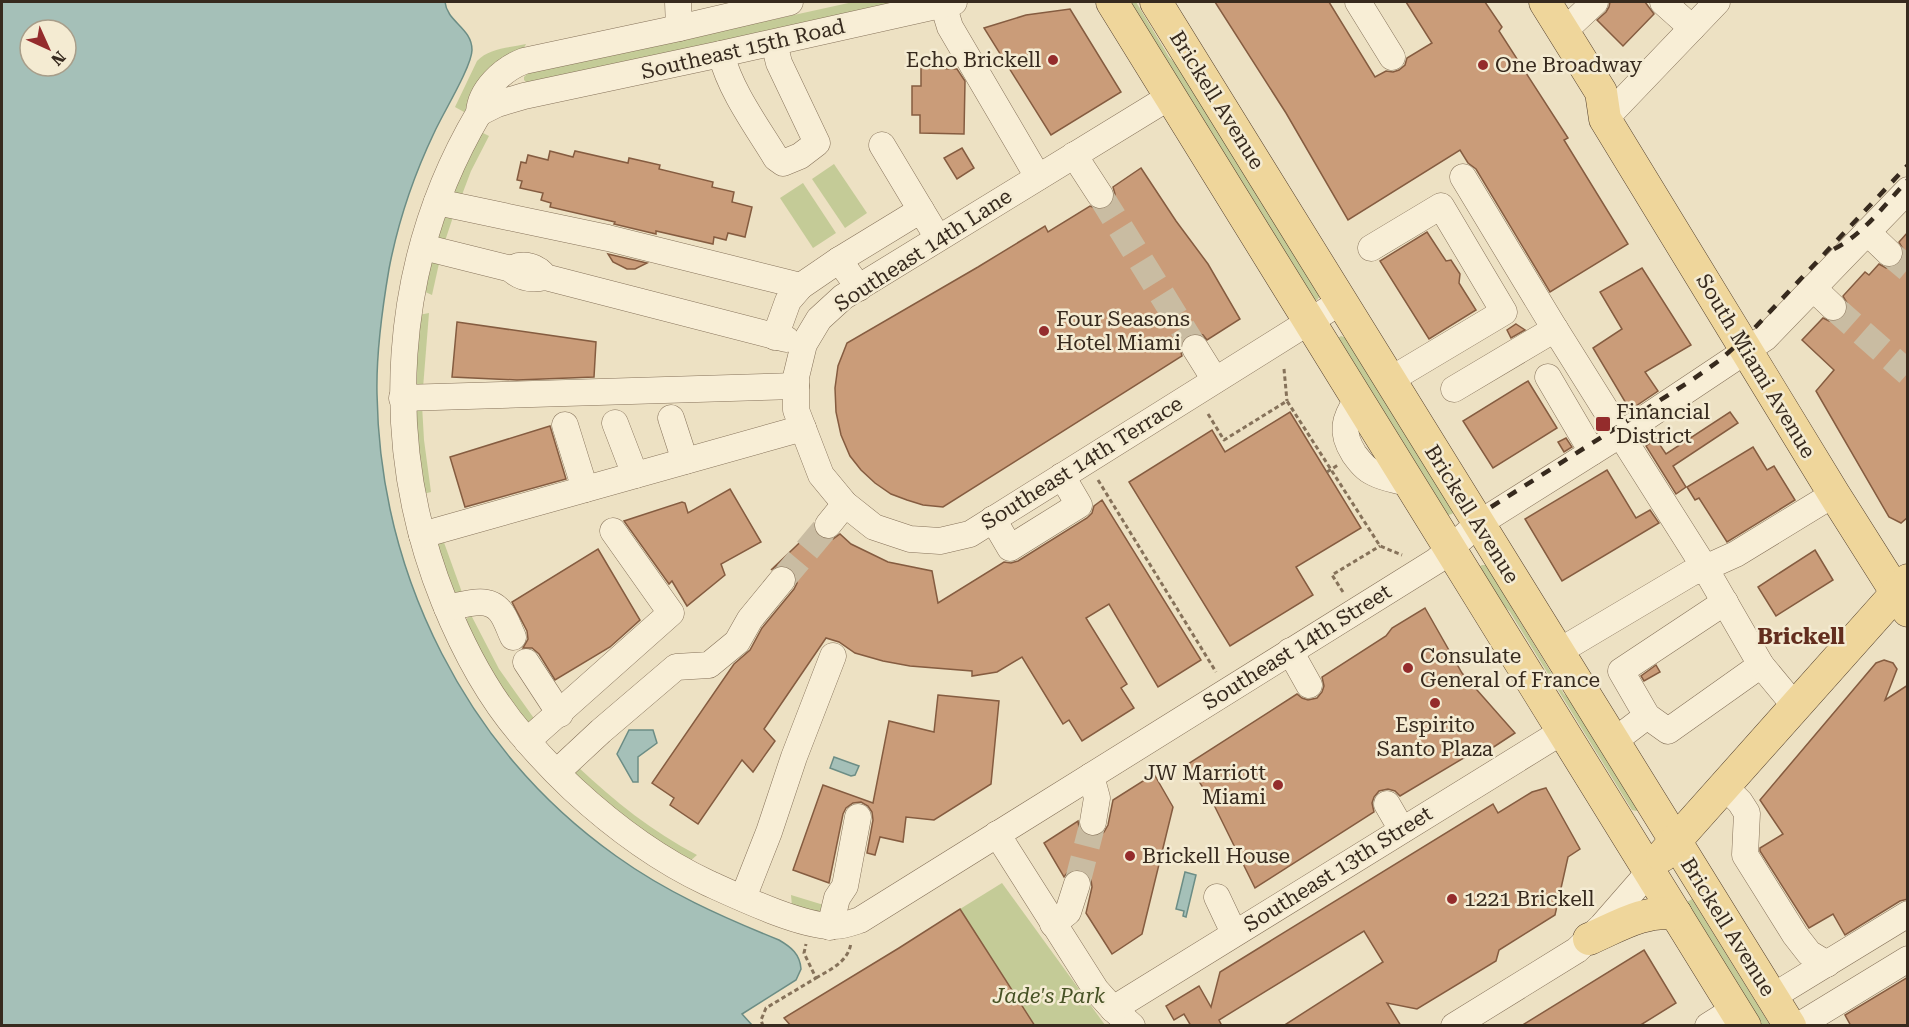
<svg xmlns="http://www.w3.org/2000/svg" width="1909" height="1027" viewBox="0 0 1909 1027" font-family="'Roboto Serif',serif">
	<rect width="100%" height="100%" fill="#ede1c3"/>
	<!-- green -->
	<g fill="#c4cb97">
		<path d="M853,2h50l-375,82 -4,-4v-3l4,-4z"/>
		<path d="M1127,2h9l33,55 35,36 118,200 -5,7 -6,1z"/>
		<path d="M526,44l-4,8 -35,27 -23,33 -9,-5 22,-46c12,-13 32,-13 49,-17z"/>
		<path d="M481,132l8,4 -18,35 -11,29 -9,-6z"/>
		<path d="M834,164l33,49 -22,15 -33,-49z"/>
		<path d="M803,183l33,50 -23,15 -33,-50z"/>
		<path d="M454,214l-10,30 -7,-5 7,-24z"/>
		<path d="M440,259l-8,36 -9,-4 7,-31z"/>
		<path d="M429,313l-6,75 -10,-4 6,-69z"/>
		<path d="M1341,336l5,2 110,171 -4,5 -7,2 -110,-176z"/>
		<path d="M422,405l2,35 7,52 -8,2 -10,-85z"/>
		<path d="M442,537l22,61h-10l-19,-53z"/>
		<path d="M1482,565h4l78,129 26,24 50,91 -4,2 -4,-1 -122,-198 -26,-27 -8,-16z"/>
		<path d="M471,615l28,54 39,55 -9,3 -32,-46 -33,-60z"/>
		<path d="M578,767c36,34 75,65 119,88l-8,7 -46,-29 -70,-58z"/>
		<path d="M1002,883l103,142h-70l-75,-116z"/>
		<path d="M791,895l36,11 -9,7 -26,-7z"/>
		<path d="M1692,899l78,126h-13l-75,-120z"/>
	</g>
	<!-- water -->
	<g fill="#a5c0b8" stroke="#6c8d85" stroke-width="1.5" fill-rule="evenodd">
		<path d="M2,2h443c2,20 27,26 27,48 0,16 -30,65 -38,83 -20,42 -36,89 -45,136 -7,41 -13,84 -12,125 3,182 90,356 239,462 50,36 106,61 163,84 12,7 21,14 22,29l-5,11 -54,34 10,11h-750zM30,30h36v36h-36z"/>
		<path d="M629,730h24l4,13 -19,14v25h-5l-16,-28z"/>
		<path d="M834,757l25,9 -4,9 -4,1 -21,-8z"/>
		<path d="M1185,872l11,3 -10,42 -3,-1 1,-5 -8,-2z"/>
	</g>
	<!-- building -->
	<g fill="#ca9c79" stroke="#855c40" stroke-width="1.5">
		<path d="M1215,2h114l46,75 11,-6 7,1 6,-2 6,-5 2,-7 25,-15 -26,-41h79l17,25 -3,4 69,107 -4,2 64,104 -78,48 -74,-123 -8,-6 -8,-13 -112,70 -62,-107z"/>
		<path d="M1610,2h35l9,12 -31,32 -26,-26 9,-8 3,-5z"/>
		<path d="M1070,9l51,83 -70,43 -67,-107 42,-13z"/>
		<path d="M921,68l36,1 8,12 -1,53 -44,-1v-18h-8v-29h9z"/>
		<path d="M962,148l12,20 -17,11 -13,-21z"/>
		<path d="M550,151l23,6 2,-6 53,12 1,-5 31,7 -1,4 54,13 -1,5 22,5 -2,10 20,5 -7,30 -17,-4 -2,7 -12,-3 -1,7 -57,-13v3l-42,-10 1,-2 -65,-15 1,-4 -10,-3 2,-7 -23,-5 2,-7 -5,-1 4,-18 5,1 2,-8 20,5z"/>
		<path d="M1141,168l35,53 32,43 32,55 -33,21 -4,-5 -8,-2 -8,3 -5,4 -2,8 2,8 -239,151 -20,-2 -16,-5 -16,-6 -16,-11 -14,-13 -11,-14 -9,-21 -5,-23 -1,-24 3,-22 9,-23 131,-76 67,-41 3,6 42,-26 10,4 8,-2 6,-7 1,-7 -2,-7z"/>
		<path d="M1427,232l19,29 5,-1 9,14 -1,9 17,27 -47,29 -49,-78z"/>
		<path d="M1908,232v285l-7,6 -12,-6 -73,-126 18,-21 -32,-30 21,-22 6,3h8l7,-4 3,-6v-8l-4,-7 22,-24 4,3 10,-11 7,4 7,-1 6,-3 4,-7v-8l-4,-7z"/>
		<path d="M608,254l39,9 -12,6h-8l-14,-7z"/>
		<path d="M1642,268l49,77 -46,27 13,19 -28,19 -37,-62 29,-19 -22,-37z"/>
		<path d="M457,322l139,20 -2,35 -77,3 -65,-3z"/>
		<path d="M1516,324l9,6 -14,8 -4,-8z"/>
		<path d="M1528,381l29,47 -64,40 -30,-47z"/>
		<path d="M1290,412l71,116 -65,39 17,28 -83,51 -101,-164 83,-52 13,22z"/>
		<path d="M1730,412l8,11 -65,43 13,21 -10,7 -30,-48 10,-7 10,15z"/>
		<path d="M550,426l16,53 -101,28 -15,-50z"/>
		<path d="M1566,438l6,9 -8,5 -6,-10z"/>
		<path d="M1753,447l14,23 7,-4 21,34 -68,42 -28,-44 -4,2 -8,-13z"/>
		<path d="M1607,470l29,48 14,-8 9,13 -97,58 -37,-62z"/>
		<path d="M730,489l31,53 -40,22 4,11 -38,31 -15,-25 -3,3 -45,-63 58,-19 3,1 3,10z"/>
		<path d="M1102,500l99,160 -43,27 -49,-83 -23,14 41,66 -6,4 13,20 -52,33 -13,-21 -6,4 -41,-67 -25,15 -25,4v-5l-62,-5 -27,-5 -28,-8 -16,-11 -13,-4 -62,91 11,12 -22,31 -11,-12 -44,64 -28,-19 4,-7 -22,-15 82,-119 16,-14 12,-22 32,-39 3,-6 -1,-8 -4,-6 -8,-4 -7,1 -6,4 43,-41 4,7 7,4 8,-1 7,-5 11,10 37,18 44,9 6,32 66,-41 7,1 7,-2 69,-43 5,-5 2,-7z"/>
		<path d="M598,549l42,71 -30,27 -55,33 -16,-26 -7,-6h-9l5,-9 -1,-8 -15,-29z"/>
		<path d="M1815,550l18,30 -57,36 -18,-29z"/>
		<path d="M1425,608l37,65 53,60 -32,21 -16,2 -67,40 -5,-5 -7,-2 -9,2 -5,6 -2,6 2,9 -119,76 -41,-83 -26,-41 109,-70 5,4 6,2 9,-2 5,-6 2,-6 -2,-9 64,-41 6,-8z"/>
		<path d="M1884,660l9,3 4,6 -12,31 23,-15v214l-8,2 -55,34 -12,-21 -24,14 -49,-77v-3l23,-14 -23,-34 116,-137z"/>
		<path d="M1656,665l4,7 -16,9 -3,-5z"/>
		<path d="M938,695l61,6 -8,83 -57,36 -28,-3 -3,25 -23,-5 -5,18 -8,-2 6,-33 -1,-8 -4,-6 -7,-4 -8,1 -7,5 -3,6 -14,69 -36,-13 30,-85 50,18 16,-82 45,11z"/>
		<path d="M1154,774l19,33 -31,127 -30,20 -26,-41 6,-26 -1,-7 -3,-6 -6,-4 -8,-1 -7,4 -3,4 -20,-34 34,-22 1,7 5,6 7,3 8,-1 5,-4 4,-7 5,-25z"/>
		<path d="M1546,788l34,61 -12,8 -13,58 -56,35 -3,11 -79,48 -30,-6 14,23h-118l100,-64 -19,-31 -145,89 3,6h-31l-7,-12 -10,6 -8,-14 33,-20 12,21 9,-35 273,-168 5,9 34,-21z"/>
		<path d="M960,909l75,117h-244l-7,-8 115,-70z"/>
		<path d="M1644,950l32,53 -37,23h-118z"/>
		<path d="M1908,977v49h-57l-6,-11z"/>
	</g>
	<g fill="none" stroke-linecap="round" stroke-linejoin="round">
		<!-- minor-tunnel -->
		<g stroke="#c9bca2" stroke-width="26" stroke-dasharray="26 13" stroke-linecap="butt">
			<path d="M1100,195l95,153"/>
			<path d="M1889,253l19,16"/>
			<path d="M1833,307l75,66"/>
			<path d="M782,580l46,-55"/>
			<path d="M1077,884l16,-62"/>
		</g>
		<!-- minor casing -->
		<g stroke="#86725a" stroke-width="27">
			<g id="minor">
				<path d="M678,2l1,26"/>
				<path d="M790,2l-111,26 -155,33c-21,8 -44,29 -45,52 -88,149 -99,329 -35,488 19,47 44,95 78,134 16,19 33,37 51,54 40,37 86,71 135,94 31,14 94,44 126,43 9,0 17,-3 26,-6l576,-359 42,-37 143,-90 144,-96 143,-148"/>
				<path d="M1358,2l34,55"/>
				<path d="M1663,2l29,26"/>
				<path d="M943,4l7,23 88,150"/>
				<path d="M1563,32l32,-30"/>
				<path d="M721,54c10,38 35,71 55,104l7,5 17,-7 17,-13 -38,-80 -5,-20"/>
				<path d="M1171,96l-328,201 -24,22 -15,25 -8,33v33l25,65 24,29 29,23 36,12 30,2 30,-7 372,-233"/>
				<path d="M479,113l18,-9 27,-8 197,-42 233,-52"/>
				<path d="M1605,119l112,-117"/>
				<path d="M882,145l39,65"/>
				<path d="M1074,155l26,40"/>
				<path d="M437,202l171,36 193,48 38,-26 20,28"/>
				<path d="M1867,232l22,21"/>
				<path d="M423,247l88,22"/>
				<path d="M1371,248l70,-42 63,106 -114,68"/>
				<path d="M839,260l82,-50 17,28"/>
				<path d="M545,277c-8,-11 -22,-15 -34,-8 10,10 21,11 34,8l241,62"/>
				<path d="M1813,288l20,19"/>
				<path d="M1555,329l52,83"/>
				<path d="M775,337l13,-36 13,-15"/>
				<path d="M1195,348l20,32"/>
				<path d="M1548,377l44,75"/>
				<path d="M1454,389l101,-60 -92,-152"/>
				<path d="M402,398l394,-12"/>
				<path d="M1358,398c-14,21 -18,34 -4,56 6,8 11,15 20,19 11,6 24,7 36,11"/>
				<path d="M671,418l14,43"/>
				<path d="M615,423l20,52"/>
				<path d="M565,425l20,64"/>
				<path d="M993,519l17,29 69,-43 -17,-29"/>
				<path d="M828,525l17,-21"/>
				<path d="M422,535l381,-107"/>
				<path d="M1725,602l-104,69 26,45 21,15 93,-66"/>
				<path d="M447,608c17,-3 40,-13 53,3 6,7 9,18 13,26"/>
				<path d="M1290,651l19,34"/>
				<path d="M1558,652l133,-79 14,-5 -88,-139"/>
				<path d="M526,662l34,52"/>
				<path d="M1795,706l-34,-41 -56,-97 31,-14 98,-60"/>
				<path d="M527,741l144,-128 -58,-82"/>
				<path d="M1613,742l34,-26"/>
				<path d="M557,772l44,-41 75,-64 33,-2 28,-23 13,-23 32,-39"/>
				<path d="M1091,776l6,22 -4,24"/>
				<path d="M1724,786l16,16 7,11 -2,42 50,80 14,18 18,11"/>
				<path d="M1387,804l15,26"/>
				<path d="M997,834l99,156 17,19 19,17"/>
				<path d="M1217,897l17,36"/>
				<path d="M743,898l26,-66 25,-75 39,-101"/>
				<path d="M1053,924l15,-12 9,-28"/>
				<path d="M830,927l7,-29 8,-12 13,-69"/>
				<path d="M1772,997l136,-83"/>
				<path d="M1113,1009l450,-278"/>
				<path d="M1454,1026l123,-76 25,-24 48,-55"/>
				<path d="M1708,1026l27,-17"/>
				<path d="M1798,1026l110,-67"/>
			</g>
		</g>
		<!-- major casing -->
		<g stroke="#54402e" stroke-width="33">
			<g id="major">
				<path d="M1112,2l633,1024"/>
				<path d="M1156,2l634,1024"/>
				<path d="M1545,2l56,90 4,27 229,375 74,117"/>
				<path d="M1662,856l246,-276"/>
				<path d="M1589,939c28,-12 56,-30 87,-25"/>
			</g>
		</g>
		<!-- path -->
		<g stroke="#86725a" stroke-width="3" stroke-dasharray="4.5 3" stroke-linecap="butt">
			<path d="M1284,369l3,32"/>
			<path d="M1208,414l16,26 63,-39 93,145 22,9"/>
			<path d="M1327,472l11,-7"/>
			<path d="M1098,480l118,192"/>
			<path d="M1343,592l-11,-17 48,-29"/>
			<path d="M816,978c15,-9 32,-16 35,-35"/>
			<path d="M763,1026l-2,-6 5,-12 50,-30 -12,-25 2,-9"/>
		</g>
		<!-- minor -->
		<use href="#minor" stroke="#f8eed6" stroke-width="26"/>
		<!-- major -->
		<use href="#major" stroke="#efd69b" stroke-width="32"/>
		<!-- rail -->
		<g stroke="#372a1e" stroke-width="4.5" stroke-dasharray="10 10" stroke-linecap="butt">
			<path d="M1834,249c30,-15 51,-45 74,-69"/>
			<path d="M1491,507l201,-127 28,-20 27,-24 161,-171"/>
		</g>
	</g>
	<!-- markers -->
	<g fill="#942c2c" stroke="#f4ebd2" stroke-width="2">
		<circle cx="1053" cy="60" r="6"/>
		<circle cx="1483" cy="65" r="6"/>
		<circle cx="1044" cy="331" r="6"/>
		<rect x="1595" y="416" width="16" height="16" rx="3"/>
		<circle cx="1408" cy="668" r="6"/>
		<circle cx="1435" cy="703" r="6"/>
		<circle cx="1278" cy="785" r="6"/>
		<circle cx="1130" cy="856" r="6"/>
		<circle cx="1452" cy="899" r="6"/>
	</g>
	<g text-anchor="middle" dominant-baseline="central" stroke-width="5" stroke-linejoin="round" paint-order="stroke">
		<!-- street labels -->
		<g font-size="21" fill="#372a1e" stroke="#f4ebd2">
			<text transform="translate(743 49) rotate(-13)">Southeast 15th Road</text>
			<text transform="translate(1217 100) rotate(58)">Brickell Avenue</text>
			<text transform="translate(923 250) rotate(-33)">Southeast 14th Lane</text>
			<text transform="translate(1756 366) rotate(59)">South Miami Avenue</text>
			<text transform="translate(1082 463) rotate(-32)">Southeast 14th Terrace</text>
			<text transform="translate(1472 514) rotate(58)">Brickell Avenue</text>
			<text transform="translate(1297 647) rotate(-32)">Southeast 14th Street</text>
			<text transform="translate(1338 869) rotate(-32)">Southeast 13th Street</text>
			<text transform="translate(1728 927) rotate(58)">Brickell Avenue</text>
		</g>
		<!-- poi labels -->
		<g font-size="21" fill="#372a1e" stroke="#f4ebd2" text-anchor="start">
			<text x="1041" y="60" text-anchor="end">Echo Brickell</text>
			<text x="1495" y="65">One Broadway</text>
			<text x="1056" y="319">Four Seasons<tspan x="1056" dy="24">Hotel Miami</tspan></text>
			<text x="1616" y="412">Financial<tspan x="1616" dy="24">District</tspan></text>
			<text x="1420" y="656">Consulate<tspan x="1420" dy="24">General of France</tspan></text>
			<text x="1435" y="725" text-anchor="middle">Espirito<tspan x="1435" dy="24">Santo Plaza</tspan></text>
			<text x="1266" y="773" text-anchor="end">JW Marriott<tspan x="1266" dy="24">Miami</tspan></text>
			<text x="1142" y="856">Brickell House</text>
			<text x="1464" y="899">1221 Brickell</text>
		</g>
		<!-- park labels -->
		<g font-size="21" font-style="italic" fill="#475225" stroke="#f4ebd2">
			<text x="1049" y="996">Jade's Park</text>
		</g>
		<!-- neighbourhood labels -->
		<g font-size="22" font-weight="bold" fill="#622d1e" stroke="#f4ebd2">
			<text x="1801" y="636">Brickell</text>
		</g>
	</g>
	<!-- border -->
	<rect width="1909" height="1027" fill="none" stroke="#372a1e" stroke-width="6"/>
	<!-- north arrow -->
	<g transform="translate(48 48) rotate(135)"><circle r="28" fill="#f4ebd2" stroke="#a89e8a" stroke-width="1.5"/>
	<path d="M0-4.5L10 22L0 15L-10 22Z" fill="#942c2c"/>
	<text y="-9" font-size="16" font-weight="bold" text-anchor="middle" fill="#372a1e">N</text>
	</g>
</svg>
